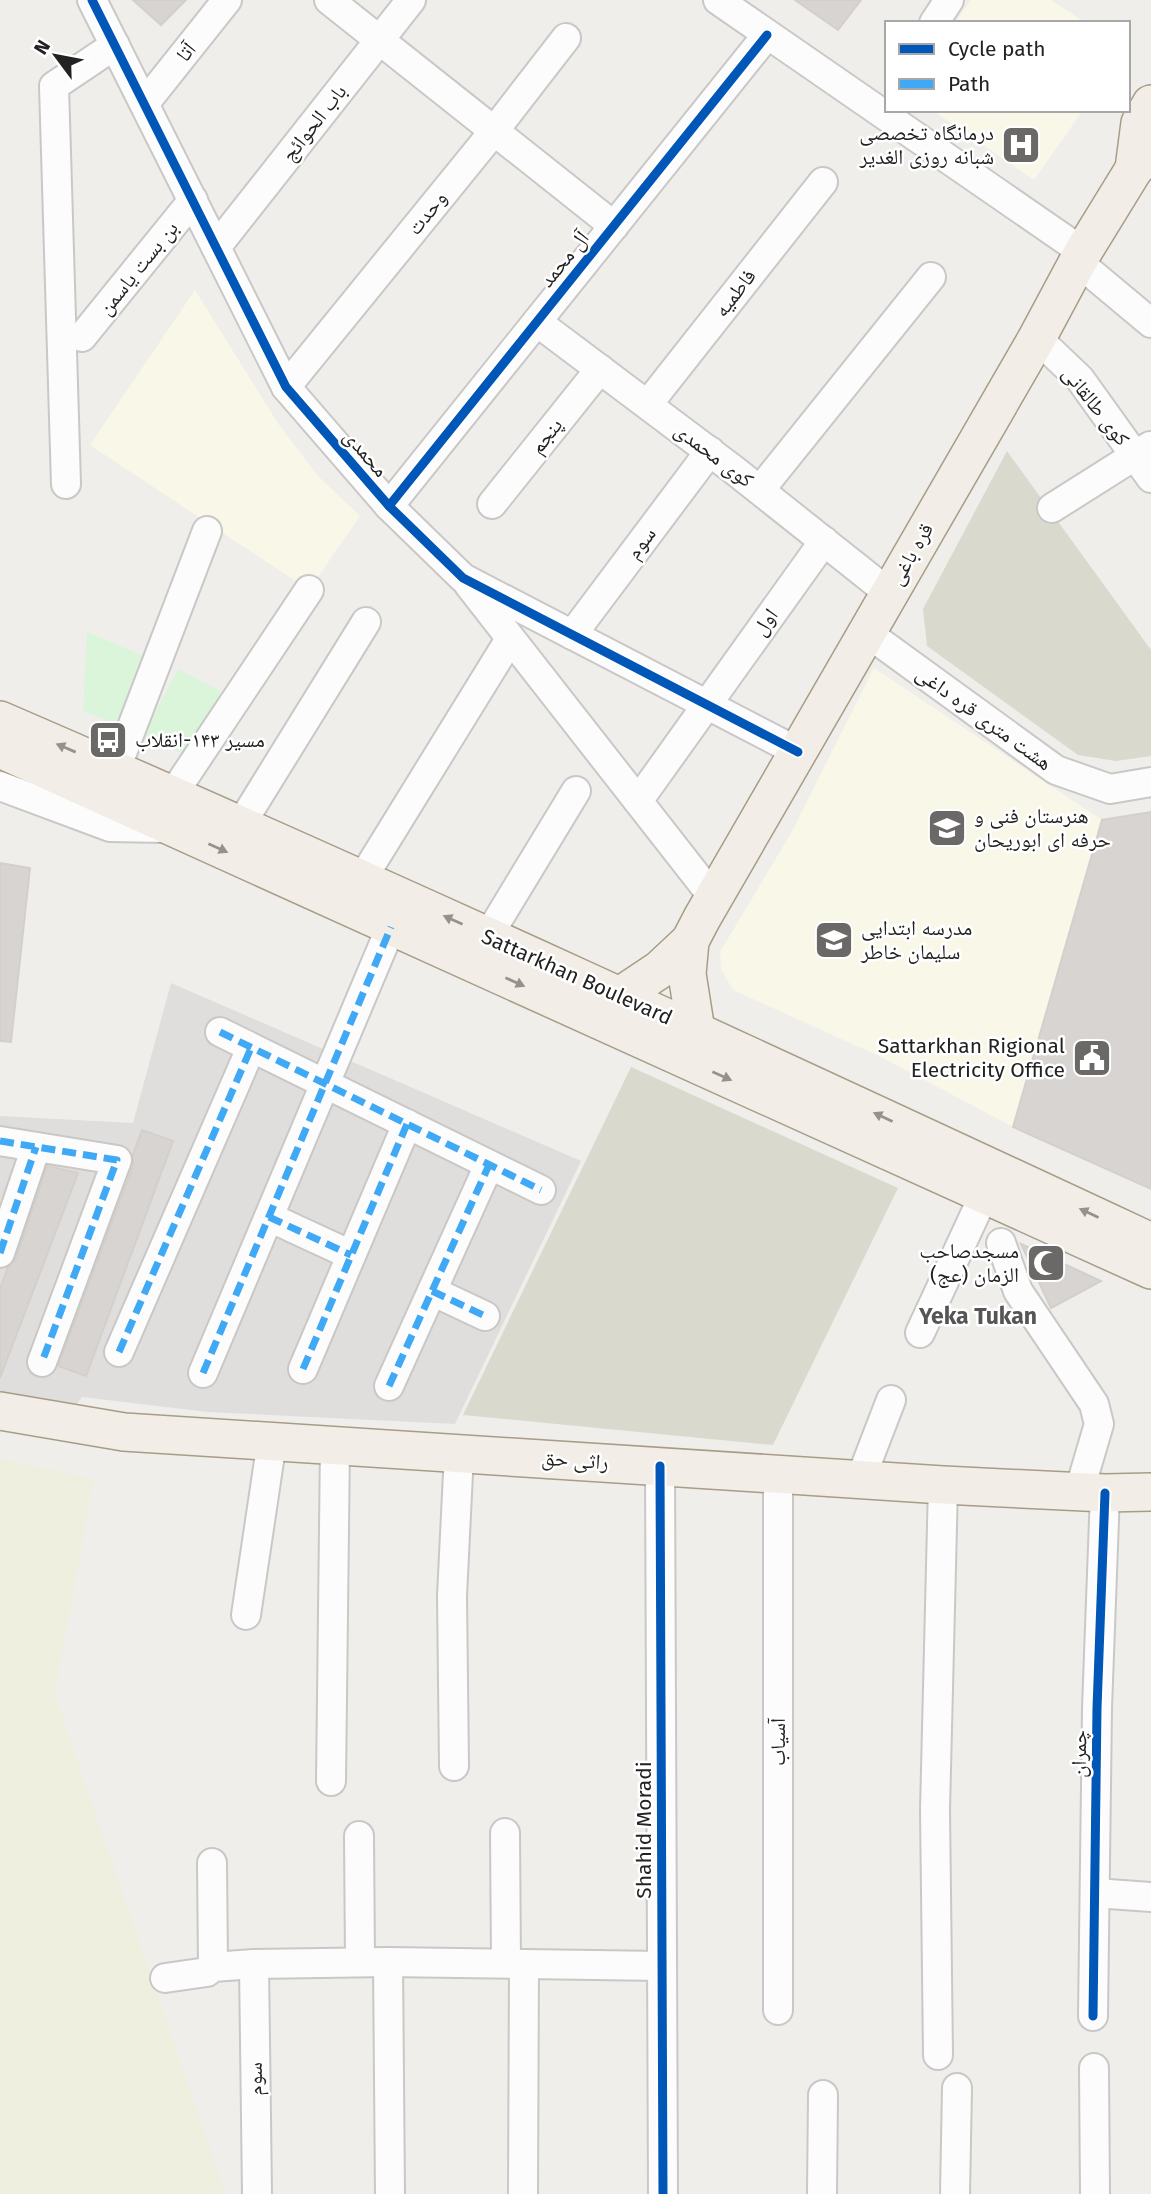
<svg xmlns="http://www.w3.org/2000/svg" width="1151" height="2194" viewBox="0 0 1151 2194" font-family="'Fira Sans','Noto Naskh Arabic',sans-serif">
	<rect width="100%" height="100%" fill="#f0eeeb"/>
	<!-- residential -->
	<path fill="#dfdedc" d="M171,983l410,178 -126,263 -247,-12 -126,-15 -8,11 -74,-14v-278l133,7z"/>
	<!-- education -->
	<g fill="#f8f7e8">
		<path d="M971,0h80l35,23h-131z"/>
		<path d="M932,110h151l-49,70z"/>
		<path d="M195,290l84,135 39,51 42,40 -51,74 -219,-145z"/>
		<path d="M874,668l228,152 -89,307 -134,-71 -146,-66 -12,-21 -1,-17 70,-117z"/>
	</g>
	<!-- construction -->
	<g fill="#d9d9cd">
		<path d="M1007,451l144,199v106l-35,5 -38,-6 -151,-109 -4,-37z"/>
		<path d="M631,1067l267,121 -125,257 -310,-30z"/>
	</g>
	<!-- farmland -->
	<path fill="#efefdf" d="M0,1458l94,21 -39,216 171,499h-226z"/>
	<!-- park -->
	<g fill="#daf5da">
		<path d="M87,632l64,27 -24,69 -44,-17z"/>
		<path d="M178,669l51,27 -39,60 -48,-19z"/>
	</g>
	<!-- building -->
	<g fill="#d7d4d2" stroke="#d3d0cc" stroke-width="2">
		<path d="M133,0h53l-25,25z"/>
		<path d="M795,0h66l-23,30z"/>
		<path d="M1151,812v377l-138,-62 89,-307z"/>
		<path d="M0,863l30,5 -19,174 -11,-1z"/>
		<path d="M142,1130l31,11 -87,235 -28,-10 75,-200v-11z"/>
		<path d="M47,1166l31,7 -78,205v-89l8,-22 8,-9z"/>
		<path d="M1021,1244l80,37 -50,27z"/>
	</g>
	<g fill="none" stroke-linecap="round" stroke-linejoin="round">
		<!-- minor casing -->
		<g stroke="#c9c8c7" stroke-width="32">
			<g id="minor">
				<path d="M92,0l194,387 103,119 74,72 335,174"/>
				<path d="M329,0l285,226"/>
				<path d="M718,0l365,252"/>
				<path d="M934,23l15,-23"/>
				<path d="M145,103l82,-103"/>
				<path d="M217,246l194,-246"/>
				<path d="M1078,262l73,61"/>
				<path d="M537,322l197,148 155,123"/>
				<path d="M82,337l111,-137"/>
				<path d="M1037,338l43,41 71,99"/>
				<path d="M286,387l208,-256 72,-93"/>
				<path d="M648,404l175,-222"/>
				<path d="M66,484l-12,-398 61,-41"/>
				<path d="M760,490l171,-213"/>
				<path d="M492,504l108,-135"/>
				<path d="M389,506l378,-471"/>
				<path d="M1052,508l98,-62"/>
				<path d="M469,585l244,312"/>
				<path d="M866,632l190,138 54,19 41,-7"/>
				<path d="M572,635l138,-184"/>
				<path d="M0,786l110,41 55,1"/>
				<path d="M109,787l98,-256"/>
				<path d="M173,794l136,-204"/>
				<path d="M638,801l186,-260"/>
				<path d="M241,824l125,-202"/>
				<path d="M362,879l148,-240"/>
				<path d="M488,936l88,-145"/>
				<path d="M220,1032l321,158"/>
				<path d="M0,1141l117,19 -75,202"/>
				<path d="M269,1217l82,38"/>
				<path d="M1001,1243l17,48 76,113 5,20 -20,68"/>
				<path d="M0,1253l36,-106"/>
				<path d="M432,1291l53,25"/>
				<path d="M920,1333l64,-138"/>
				<path d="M119,1352l132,-304"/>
				<path d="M303,1369l104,-245"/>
				<path d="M203,1373l188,-446"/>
				<path d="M389,1386l100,-221"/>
				<path d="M660,1466l3,728"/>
				<path d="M861,1478l30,-78"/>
				<path d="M246,1615l26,-174"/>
				<path d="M454,1766l-2,-170 7,-143"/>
				<path d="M331,1781l4,-336"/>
				<path d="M505,1833l1,130"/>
				<path d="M359,1836l1,126"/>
				<path d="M212,1863l1,104"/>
				<path d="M1095,1893l56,4"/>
				<path d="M388,1962l2,232"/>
				<path d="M254,1964l3,230"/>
				<path d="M165,1978l42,-6 6,-5 41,-3 134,-2 274,4"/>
				<path d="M778,2010v-537"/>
				<path d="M1093,2016l4,-308 8,-215"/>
				<path d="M938,2055l-3,-245 8,-325"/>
				<path d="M1094,2068l1,126"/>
				<path d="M523,2194l1,-230"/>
				<path d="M822,2194l1,-99"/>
				<path d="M955,2194l2,-106"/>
			</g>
		</g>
		<!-- major casing -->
		<g stroke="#a79c86" stroke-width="40">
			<g id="major">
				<path d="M1151,104l-11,19 -6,46 17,-18"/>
				<path d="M0,720c387,167 769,344 1151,522"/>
				<path d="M0,749l1151,521"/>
				<path d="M612,1012l8,-16 39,-26 31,-29"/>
				<path d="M688,1048l8,-17 -9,-57 3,-33 12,-23 335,-580 46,-86 51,-83"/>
				<path d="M0,1411l124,21 819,53 162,8 46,-1"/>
			</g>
		</g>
		<!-- minor -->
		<use href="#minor" stroke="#fdfcfc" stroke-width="28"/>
		<!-- major -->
		<use href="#major" stroke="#f3ede7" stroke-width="37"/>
		<!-- quiet -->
		<g stroke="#3fa9f5" stroke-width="7" stroke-dasharray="14 7" stroke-linecap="butt">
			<path d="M220,1032l321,158"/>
			<path d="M0,1141l117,19 -75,202"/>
			<path d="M269,1217l82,38"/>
			<path d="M0,1253l36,-106"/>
			<path d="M432,1291l53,25"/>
			<path d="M119,1352l132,-304"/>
			<path d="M303,1369l104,-245"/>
			<path d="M203,1373l188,-446"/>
			<path d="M389,1386l100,-221"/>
		</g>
		<!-- cycleway casing -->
		<g stroke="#fff" stroke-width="13">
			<g id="cycleway">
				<path d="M92,0l194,387 103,119 74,72 335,174"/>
				<path d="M389,506l378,-471"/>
				<path d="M660,1466l3,728"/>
				<path d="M1093,2016l4,-308 8,-215"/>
			</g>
		</g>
		<!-- cycleway -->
		<use href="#cycleway" stroke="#0057b8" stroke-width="9"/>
	</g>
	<!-- one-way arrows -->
	<defs><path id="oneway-solid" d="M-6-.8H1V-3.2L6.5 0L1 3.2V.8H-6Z" transform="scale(1.75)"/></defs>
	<g fill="#95928e">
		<use href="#oneway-solid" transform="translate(66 748) rotate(-157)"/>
		<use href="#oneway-solid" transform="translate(218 848) rotate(24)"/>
		<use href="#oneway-solid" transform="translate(453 920) rotate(-156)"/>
		<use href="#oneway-solid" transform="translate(515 982) rotate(24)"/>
		<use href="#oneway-solid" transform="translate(722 1076) rotate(24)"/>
		<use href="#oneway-solid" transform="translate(883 1117) rotate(-155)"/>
		<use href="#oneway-solid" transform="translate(1089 1213) rotate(-155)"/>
	</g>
	<!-- icons -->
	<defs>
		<g id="hospital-square" transform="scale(2.0125)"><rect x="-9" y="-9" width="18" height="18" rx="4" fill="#6a6968" stroke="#fff"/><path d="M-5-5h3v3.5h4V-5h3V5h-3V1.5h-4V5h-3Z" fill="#fff"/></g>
		<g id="bus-square" transform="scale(2.0125)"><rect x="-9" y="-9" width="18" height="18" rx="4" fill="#6a6968" stroke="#fff"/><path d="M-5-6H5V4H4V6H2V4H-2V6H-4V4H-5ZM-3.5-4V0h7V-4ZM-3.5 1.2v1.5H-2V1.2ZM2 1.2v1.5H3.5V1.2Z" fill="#fff"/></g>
		<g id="school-square" transform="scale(2.0125)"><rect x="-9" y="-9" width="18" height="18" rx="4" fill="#6a6968" stroke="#fff"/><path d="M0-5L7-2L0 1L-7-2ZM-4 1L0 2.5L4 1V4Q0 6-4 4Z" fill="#fff"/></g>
		<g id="civic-square" transform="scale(2.0125)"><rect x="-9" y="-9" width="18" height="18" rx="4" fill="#6a6968" stroke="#fff"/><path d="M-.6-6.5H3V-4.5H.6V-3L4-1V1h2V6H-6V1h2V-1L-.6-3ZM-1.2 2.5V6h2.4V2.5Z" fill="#fff"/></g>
		<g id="mosque-square" transform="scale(2.0125)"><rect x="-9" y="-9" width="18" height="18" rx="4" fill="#6a6968" stroke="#fff"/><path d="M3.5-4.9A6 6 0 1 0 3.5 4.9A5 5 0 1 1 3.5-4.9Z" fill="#fff"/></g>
	</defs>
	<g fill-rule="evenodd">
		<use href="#hospital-square" x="1021" y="145"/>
		<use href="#bus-square" x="108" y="740"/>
		<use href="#school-square" x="947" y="828"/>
		<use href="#school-square" x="834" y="940"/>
		<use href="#civic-square" x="1092" y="1058"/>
		<use href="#mosque-square" x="1046" y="1263"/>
	</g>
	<g text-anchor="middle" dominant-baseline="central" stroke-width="5" stroke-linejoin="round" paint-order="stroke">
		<!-- street labels -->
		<g font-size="21" fill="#222" stroke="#fff">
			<text transform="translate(186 52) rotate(-51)">آتا</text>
			<text transform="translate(314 123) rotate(-52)">باب الحوائج</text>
			<text transform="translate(427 213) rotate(-51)">وحدت</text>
			<text transform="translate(564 259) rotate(-51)">آل محمد</text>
			<text transform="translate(138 268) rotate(-51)">بن بست یاسمن</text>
			<text transform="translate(735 293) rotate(-52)">فاطمیه</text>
			<text transform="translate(1096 406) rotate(52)">کوی طالقانی</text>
			<text transform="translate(546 436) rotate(-52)">پنجم</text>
			<text transform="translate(366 453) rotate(49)">محمدی</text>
			<text transform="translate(714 455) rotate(37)">کوی محمدی</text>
			<text transform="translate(641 543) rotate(-53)">سوم</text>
			<text transform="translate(911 554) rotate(-60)">قره باغی</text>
			<text transform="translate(765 622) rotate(-54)">اول</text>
			<text transform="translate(984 718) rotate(36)">هشت متری قره داغی</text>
			<text transform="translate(577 977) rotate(24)">Sattarkhan Boulevard</text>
			<text transform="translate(575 1460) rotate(4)">راثی حق</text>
			<text transform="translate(778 1742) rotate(-90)">آسیاب</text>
			<text transform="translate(1079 1754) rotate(-89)">چمران</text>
			<text transform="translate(644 1830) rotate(-90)">Shahid Moradi</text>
			<text transform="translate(255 2079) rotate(-91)">سوم</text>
		</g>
		<!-- poi labels -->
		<g font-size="21" fill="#222" stroke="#fff" text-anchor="end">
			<text x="994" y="133">درمانگاه تخصصی<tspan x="994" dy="24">شبانه روزی الغدیر</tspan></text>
			<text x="135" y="740" text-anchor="start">مسیر ۱۴۳-انقلاب</text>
			<text x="974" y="816" text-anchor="start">هنرستان فنی و<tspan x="974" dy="24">حرفه ای ابوریحان</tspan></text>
			<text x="861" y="928" text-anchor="start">مدرسه ابتدایی<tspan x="861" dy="24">سلیمان خاطر</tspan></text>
			<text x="1065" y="1046">Sattarkhan Rigional<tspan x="1065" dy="24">Electricity Office</tspan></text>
			<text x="1019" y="1251">مسجدصاحب<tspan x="1019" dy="24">الزمان (عج)</tspan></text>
		</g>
		<!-- neighbourhood labels -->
		<g font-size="23" font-weight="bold" fill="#555" stroke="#fff">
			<text x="978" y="1316">Yeka Tukan</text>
		</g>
	</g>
	<!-- legend -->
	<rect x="885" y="21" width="245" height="91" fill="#ffffff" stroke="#a7a7a7" stroke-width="2"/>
	<rect x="899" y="44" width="35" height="10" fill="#0057b8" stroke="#a7a7a7" stroke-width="2"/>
	<text x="948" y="56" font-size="21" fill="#222222">Cycle path</text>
	<rect x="899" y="79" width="35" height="10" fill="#3fa9f5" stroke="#a7a7a7" stroke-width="2"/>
	<text x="948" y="91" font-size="21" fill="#222222">Path</text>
	<!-- north arrow -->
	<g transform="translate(56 56) rotate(302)" stroke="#ffffff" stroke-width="5" paint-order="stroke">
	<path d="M0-5L12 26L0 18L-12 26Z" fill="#222222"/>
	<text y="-10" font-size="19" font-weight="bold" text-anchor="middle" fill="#222222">N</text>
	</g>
</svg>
